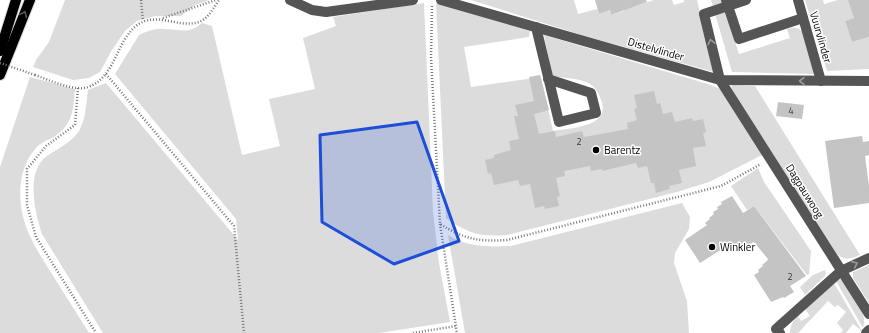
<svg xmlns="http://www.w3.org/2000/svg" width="869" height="333" viewBox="0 0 869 333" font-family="'Titillium Web',sans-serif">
	<rect width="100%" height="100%" fill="#fff"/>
	<!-- green -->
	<g fill="#dcdcdc">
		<path d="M65,0h145l-15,5 -14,11h-26l-18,5 -12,10 -13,19 -12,22 -11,6 -16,2 -40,-13 3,-7 13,-18z"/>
		<path d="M471,0h103l4,14 19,-5 2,5 11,-4 1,5 13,-4 -1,-4h10l21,-7h18l2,5 10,-3v-2h13l17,72 -129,-36z"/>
		<path d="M711,0h11l17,54 51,-16 -3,-9c8,-2 11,-2 17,4l11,41 -83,-2z"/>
		<path d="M805,0h18l1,4 14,-4h11l5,18 -9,3 7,21 17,-5v32l-42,2z"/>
		<path d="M424,3l9,209 6,51 11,59 -71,11h-276l-61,-99c-7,-21 -17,-63 5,-78 10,-7 25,-14 32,-25 7,-12 7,-27 9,-41l18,-7 132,157 -2,-21 -121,-145 24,-39c7,-3 16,-7 24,-6 17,0 25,6 39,-6l10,3 30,129 38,-9 -11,-47 46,-10 -12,-51 33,-12 -3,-9z"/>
		<path d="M436,3l94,28 -1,6 -65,10 7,40 70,-10 12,54c17,-3 59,-4 48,-31 -3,-8 -5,-13 -13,-17 -10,-5 -25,-5 -36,-7l-8,-41 167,50 9,4 42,66 -53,27 -32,10 -170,43c-26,2 -39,-1 -61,-17z"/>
		<path d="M30,77l45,12c-2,22 -2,35 -21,48 -6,3 -14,6 -18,11 -17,18 -19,49 -12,72 5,19 16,34 26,51 13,21 26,41 39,62h-89v-166z"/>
		<path d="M733,85l22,1 105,169c-10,4 -14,6 -23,-1l-103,-159 -3,-9z"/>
		<path d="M758,168l6,14 47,69 -2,23 -2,1 -53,-69 -7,4 -16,-24z"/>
		<path d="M682,203l8,14 -1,12 -14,24 -1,10 13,38 2,32h-224l-17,-98c18,12 42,12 63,11z"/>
		<path d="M869,265v38l-16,-25v-6z"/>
		<path d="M825,270l1,3 -1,3 -20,19 -5,-8 13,-12z"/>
		<path d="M841,279c9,13 28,32 22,49l-27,-47z"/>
		<path d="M834,283l28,48 -9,-7 -7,9h-5l2,-3 -6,-7 9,-11 -8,-7 -3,2 -7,-6 -30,32h-8c0,-8 3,-12 8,-17l3,5 9,-5 -5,-7z"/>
	</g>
	<!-- building -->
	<g fill="#c4c4c4">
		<path d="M595,0h51l1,2 -36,13 -1,-5 -11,4z"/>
		<path d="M848,0h21v37l-17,5 -7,-21 9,-3z"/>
		<path d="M540,75l9,35 -15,4 5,20 16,-3 1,6 26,-6 2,6 44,-8 -1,-6 10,-3 -3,-11 3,-1 -3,-13 20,-4 3,13 3,-1 3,11 9,-2 3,10 17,-4 1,3 10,-2 3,13 -3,1 3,13 -13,2 3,18 -17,4 3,13 -13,3 1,3 -14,4 -2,-10h-3l-4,-17 -9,2 -2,-5 -34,8v-2l-11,2 -1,-5 -26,5 1,5 -9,2 4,18 -3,1 2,9 -14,3 -1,-3 -9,2 -5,-24 -10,2 -2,-6 -24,5 -3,-12 -3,1 -3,-14 9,-2v-3l17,-5 -2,-9 10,-2 -5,-23h4l-3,-11 19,-4 -5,-24z"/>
		<path d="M778,102l26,3 -2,14 -26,-3z"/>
		<path d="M862,136l1,6 6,-1v14l-4,1 4,30v17l-35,5 -9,-67z"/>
		<path d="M732,196l11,17 11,-7 52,70 -16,10 4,6 -10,6 -1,-1 -12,5 -17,-27 5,-3 -1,-2 5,-4 -1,-1 5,-4 1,-2 -14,-17 -11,5 -1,-2 -6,3 -1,-2 -5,4 -1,-2 -5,3 -2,-2 -22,14 -15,-23 22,-15 -2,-2 5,-4 -1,-1 5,-4 -1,-2 5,-3 -1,-2 5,-3 -1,-2z"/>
	</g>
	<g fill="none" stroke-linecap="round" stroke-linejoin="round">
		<!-- major casing -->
		<g stroke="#dbdbdb" stroke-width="12">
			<g id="major">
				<path d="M0,51l16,-51"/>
				<path d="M0,75l30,-75"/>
			</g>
		</g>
		<!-- path -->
		<g stroke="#777" stroke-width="2.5" stroke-dasharray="1 2" stroke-linecap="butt">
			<path d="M141,0l2,21"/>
			<path d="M432,6l-1,51 9,167c24,15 39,18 67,16l214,-54 40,-22"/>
			<path d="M163,18l53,-18"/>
			<path d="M106,74l128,152 10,107"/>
			<path d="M35,75c14,5 40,17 53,12 27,-9 28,-45 48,-61 20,-16 42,3 63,-4 9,-3 15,-15 20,-22"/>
			<path d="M78,88l-3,37 -29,21 -19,23v36l9,32 60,96"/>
			<path d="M440,224l17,109"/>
			<path d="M413,333l43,-7"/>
		</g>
		<!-- minor -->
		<g stroke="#555" stroke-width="10">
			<path d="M290,0l22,10 14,2 87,-12"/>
			<path d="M441,0l279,80 149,1"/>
			<path d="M726,0l13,39 64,-21"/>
			<path d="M746,0l-42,14 16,66 149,234"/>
			<path d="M798,0l23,81"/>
			<path d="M536,27l23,95 37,-9 -5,-20 -43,-14"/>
			<path d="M780,333l-4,-4 65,-58 28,-13"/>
			<path d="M866,333l3,-3"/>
		</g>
		<!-- major -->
		<use href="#major" stroke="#000" stroke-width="10"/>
		<!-- path-bridge -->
		<path stroke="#777" stroke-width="2.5" stroke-dasharray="1 2" stroke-linecap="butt" d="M0,63l35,12"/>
	</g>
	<!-- one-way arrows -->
	<defs><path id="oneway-chevron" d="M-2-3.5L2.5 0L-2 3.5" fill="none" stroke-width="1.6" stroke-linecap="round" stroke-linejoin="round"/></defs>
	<use stroke="#595959" href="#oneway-chevron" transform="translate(24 14) rotate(-66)"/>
	<g stroke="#999">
		<use href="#oneway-chevron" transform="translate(711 42) rotate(-103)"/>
		<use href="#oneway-chevron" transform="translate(802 81) rotate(-180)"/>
		<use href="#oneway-chevron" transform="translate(855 264) rotate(-24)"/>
	</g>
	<!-- marked area -->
	<path fill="#1d4ed8" fill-opacity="0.2" stroke="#1d4ed8" stroke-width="3" stroke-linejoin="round" d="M417,122l42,119 -65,23 -72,-42 -2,-87z"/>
	<!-- markers -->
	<g fill="#000" stroke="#fff" stroke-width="1.5">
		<circle cx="596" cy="150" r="4"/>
		<circle cx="712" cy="247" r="4"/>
	</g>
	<g text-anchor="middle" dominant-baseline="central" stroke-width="3" stroke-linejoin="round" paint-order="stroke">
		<!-- number labels -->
		<g font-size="9" fill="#313131">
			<text x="791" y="110">4</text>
			<text x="579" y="141">2</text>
			<text x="790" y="276">2</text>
		</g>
		<!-- street labels -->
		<g font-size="11" fill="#000" stroke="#fff">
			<text transform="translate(821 37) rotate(74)">Vuurvlinder</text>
			<text transform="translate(656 49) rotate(16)">Distelvlinder</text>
			<text transform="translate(805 191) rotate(58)">Dagpauwoog</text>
		</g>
		<!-- poi labels -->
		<g font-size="11" fill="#000" stroke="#fff" text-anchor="start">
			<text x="604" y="150">Barentz</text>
			<text x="720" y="247">Winkler</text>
		</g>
	</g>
</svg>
